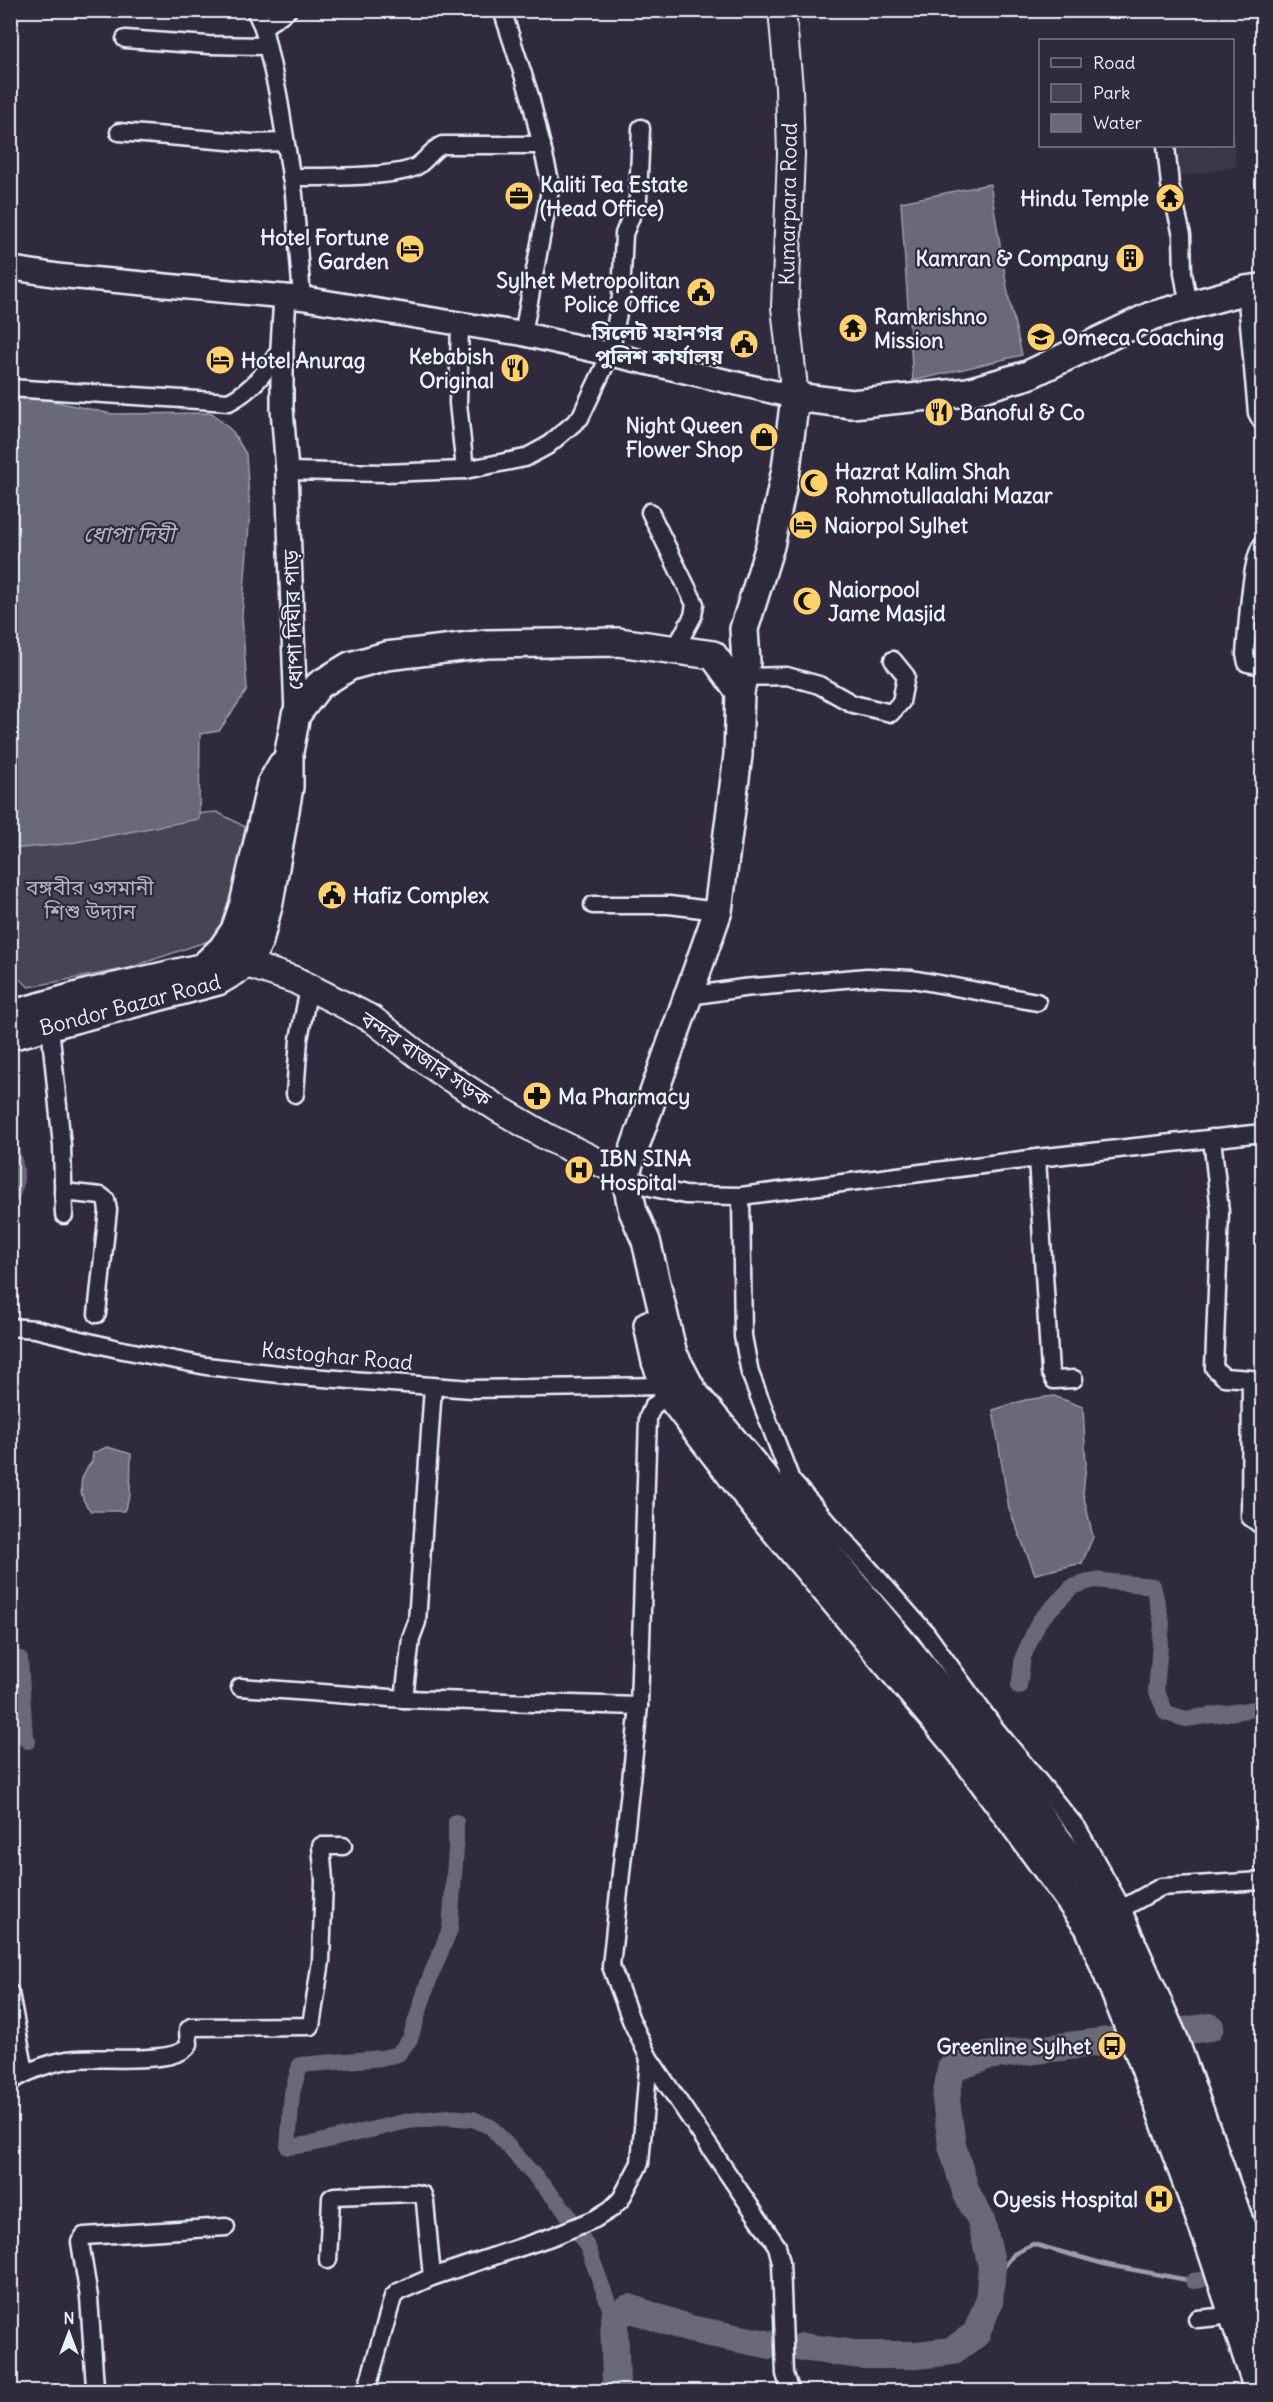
<svg xmlns="http://www.w3.org/2000/svg" width="1273" height="2402" viewBox="0 0 1273 2402" font-family="Delius,'Noto Sans Bengali',sans-serif">
	<rect width="100%" height="100%" fill="#2f2a3d"/>
	<filter id="ink" filterUnits="userSpaceOnUse"><feTurbulence type="fractalNoise" baseFrequency=".0167" numOctaves="2"/><feDisplacementMap in="SourceGraphic" scale="12" xChannelSelector="R" yChannelSelector="G"/><feConvolveMatrix kernelMatrix="1 2 1 2 8 2 1 2 1" color-interpolation-filters="sRGB"/></filter>
	<g filter="url(#ink)">
		<!-- built -->
		<path fill="#3b3749" d="M1233,120l3,47 -59,10 -3,-31h58z"/>
		<!-- green -->
		<path fill="#464455" stroke="#979aa6" stroke-width="1.5" d="M217,812l34,18 -34,108 -88,30 -100,19 -18,-15v-135l22,-9z"/>
		<!-- water -->
		<g fill="#696978" stroke="#9c9fab" stroke-width="1.5">
			<path d="M990,184l19,115 13,56 -109,26 -12,-179z"/>
			<path d="M11,392l101,22 100,-1 21,19 13,22 4,58 -8,104 5,74 -28,41 -19,3 -1,85 -134,25 -54,5z"/>
			<path d="M1054,1396l29,11 3,58 -3,28 10,44 -11,26 -47,11 -26,-65 -16,-99 32,-10z"/>
			<path d="M107,1447l24,7 -1,42 -6,15h-33c-14,-14 -13,-35 1,-49l1,-9z"/>
		</g>
		<g fill="none" stroke-linecap="round" stroke-linejoin="round">
			<!-- stream -->
			<path stroke="#9c9fab" stroke-width="4.5" d="M990,2286l24,-32 19,-10 75,21 85,16"/>
			<!-- canal -->
			<g stroke="#696978" stroke-width="16">
				<path d="M10,1145c5,17 11,37 0,52"/>
				<path d="M10,1658l10,1 5,79 3,3"/>
				<path d="M1019,1687l4,-30 16,-36 33,-34 22,-7 59,6 9,37 -6,67 10,23 20,6 76,-11"/>
				<path d="M456,1822v27l-6,80 -21,51 -19,59 -12,15 -16,4 -82,7 -8,28 -4,54 23,-3 97,-23 39,-4 26,2 18,8 74,83 23,38 26,71"/>
				<path d="M1193,2281l8,-1"/>
			</g>
			<!-- river -->
			<g stroke="#696978" stroke-width="28">
				<path d="M1184,2031l26,-4"/>
				<path d="M802,2347l60,8h55l35,-4 24,-17 13,-32 3,-36 -11,-46 -15,-28 -14,-47 -6,-45 5,-31 36,-13 130,-16"/>
				<path d="M613,2392l3,-9 -2,-64 15,-11 61,21 81,16"/>
			</g>
			<!-- minor casing -->
			<g stroke="#e8f1f8" stroke-width="21">
				<g id="minor">
					<path d="M255,10l8,17"/>
					<path d="M288,10l-25,17 15,67 16,100 8,104"/>
					<path d="M502,10l28,86 21,89 -28,149"/>
					<path d="M125,39l83,6 59,1"/>
					<path d="M119,132l133,11 33,-1"/>
					<path d="M1166,146l4,39 12,50 1,38 6,33"/>
					<path d="M291,177c24,0 109,1 126,-11 10,-6 14,-16 25,-21h100"/>
					<path d="M1246,290l11,123 5,9"/>
					<path d="M460,323l-2,80 7,67"/>
					<path d="M10,388l219,14c25,-13 38,-32 53,-55"/>
					<path d="M287,471l98,2 80,-3 60,-12 22,-12 33,-28 30,-63 11,-58 3,-63 14,-35 3,-71"/>
					<path d="M650,512l45,92 -2,12 -18,33"/>
					<path d="M1262,545c-11,12 -15,89 -17,109l2,9 15,3"/>
					<path d="M742,677l45,-1 32,9 34,19 38,9 10,-11 5,-26 -13,-16"/>
					<path d="M593,905h76l49,6"/>
					<path d="M689,996l54,-8 124,-11 45,2 125,23"/>
					<path d="M50,1026l12,120 2,69"/>
					<path d="M295,1094l4,-55 10,-51"/>
					<path d="M1212,1138l8,74 -6,156 10,9 27,2 -1,138 12,9"/>
					<path d="M1037,1158l13,214 4,8 20,-1"/>
					<path d="M625,1175l25,12 35,8 56,1 296,-38 225,-25"/>
					<path d="M63,1192l38,4 5,4 2,10 -11,104"/>
					<path d="M741,1196l2,140 7,37 41,107 135,153 68,94 84,102 44,79 57,129 83,232"/>
					<path d="M10,1327l25,2 83,20 88,17 91,10 175,13 192,-3"/>
					<path d="M669,1395l-16,11 -5,11 -9,289 -28,260 20,54 18,38 128,188 4,16 4,112 6,18"/>
					<path d="M240,1687l164,12 235,7"/>
					<path d="M404,1699l7,-61 6,-16 16,-235"/>
					<path d="M1114,1913l47,-26 101,-6"/>
					<path d="M10,1993l15,79"/>
					<path d="M10,2082c19,-12 44,-21 66,-23 21,-3 103,7 113,-15l-1,-14 3,-3 120,-1 10,-65 3,-81 -3,-34h22"/>
					<path d="M328,2260l3,-62 3,-2 80,-3 9,2 2,7 7,75"/>
					<path d="M1197,2319l21,-2"/>
					<path d="M95,2387l-6,-90 -9,-55 4,-6 142,-9"/>
					<path d="M366,2392l27,-95 5,-5 34,-15 119,-40 44,-18 16,-10 10,-10 19,-36 9,-105"/>
				</g>
			</g>
			<!-- tertiary casing -->
			<g stroke="#e8f1f8" stroke-width="26">
				<path id="tertiary" d="M285,296l-3,51v62l5,62 9,244"/>
			</g>
			<!-- secondary casing -->
			<g stroke="#e8f1f8" stroke-width="27">
				<path id="secondary" d="M10,268l52,8 240,22 221,36 272,63"/>
			</g>
			<!-- primary casing -->
			<g stroke="#e8f1f8" stroke-width="30">
				<g id="primary">
					<path d="M782,10l7,77 2,67 -6,153 10,90"/>
					<path d="M233,934l5,17 9,13 48,16 77,39 67,52 60,38 48,28 78,38"/>
				</g>
			</g>
			<!-- trunk casing -->
			<g stroke="#e8f1f8" stroke-width="32">
				<g id="trunk">
					<path d="M1262,288l-16,2 -95,26 -123,59 -60,17 -116,12 -57,-7 -9,72 -16,77 -26,83 2,33 -6,30 -2,63 -20,156 -93,264 8,36 13,30 27,113 20,38 276,331 119,157 22,35 90,236 62,178"/>
					<path d="M247,964l12,-23 10,-39 20,-115v-35l7,-37 23,-30 31,-19 36,-10 101,-12 131,-2 95,13 27,37"/>
					<path d="M204,966l18,-17 13,-19 9,-26 27,-120 11,-19"/>
					<path d="M10,1015l79,-22 133,-30"/>
					<path id="s1" d="M10,1036l208,-55 29,-17"/>
					<path d="M648,1325l8,37 13,33 89,115 202,240 129,177 53,133 70,191 47,141"/>
				</g>
			</g>
			<!-- minor -->
			<use href="#minor" stroke="#2f2a3d" stroke-width="16"/>
			<!-- tertiary -->
			<use href="#tertiary" stroke="#2f2a3d" stroke-width="21"/>
			<!-- secondary -->
			<use href="#secondary" stroke="#2f2a3d" stroke-width="22"/>
			<!-- primary -->
			<use href="#primary" stroke="#2f2a3d" stroke-width="26"/>
			<!-- trunk -->
			<use href="#trunk" stroke="#2f2a3d" stroke-width="27"/>
		</g>
	</g>
	<!-- icons -->
	<defs>
		<g id="office-disc" transform="scale(1.5)"><circle r="9.5" fill="#ffd166" stroke="#2f2a3d"/><path d="M-6-3h4V-5.5h4V-3h4V5H-6ZM-1-4.5V-3h2v-1.5ZM-6 0V1H6V0Z" fill="#111"/></g>
		<g id="temple-disc" transform="scale(1.5)"><circle r="9.5" fill="#ffd166" stroke="#2f2a3d"/><path d="M0-6L5-2H3V0L6.5 2.5H4V6H1.5V3h-3V6H-4V2.5H-6.5L-3 0V-2H-5Z" fill="#111"/></g>
		<g id="hotel-disc" transform="scale(1.5)"><circle r="9.5" fill="#ffd166" stroke="#2f2a3d"/><path d="M-6-4.5h1.5V1H6V5H4.5V3h-9V5H-6ZM-4 0a1.8 1.8 0 1 1 3.6 0ZM.5 0V-2.5h3Q6-2.5 6 0Z" fill="#111"/></g>
		<g id="building-disc" transform="scale(1.5)"><circle r="9.5" fill="#ffd166" stroke="#2f2a3d"/><path d="M-4-6H4V6H1V3H-1V6H-4ZM-2.5-4.3h1.7v1.8h-1.7ZM.8-4.3h1.7v1.8H.8ZM-2.5-1h1.7V.8h-1.7ZM.8-1h1.7V.8H.8Z" fill="#111"/></g>
		<g id="civic-disc" transform="scale(1.5)"><circle r="9.5" fill="#ffd166" stroke="#2f2a3d"/><path d="M-.6-6.5H3V-4.5H.6V-3L4-1V1h2V6H-6V1h2V-1L-.6-3ZM-1.2 2.5V6h2.4V2.5Z" fill="#111"/></g>
		<g id="university-disc" transform="scale(1.5)"><circle r="9.5" fill="#ffd166" stroke="#2f2a3d"/><path d="M0-5L7-2L0 1L-7-2ZM-4 1L0 2.5L4 1V4Q0 6-4 4Z" fill="#111"/></g>
		<g id="restaurant-disc" transform="scale(1.5)"><circle r="9.5" fill="#ffd166" stroke="#2f2a3d"/><path d="M-5-6h1v4h1v-4h1v4h1v-4h1v5L-1.5 .5V6h-2V.5L-5-1ZM5-6V6H3V1.5H1.5Q1.5-4 5-6Z" fill="#111"/></g>
		<g id="shop-disc" transform="scale(1.5)"><circle r="9.5" fill="#ffd166" stroke="#2f2a3d"/><path d="M-5-2.5h2.3a2.7 3.5 0 0 1 5.4 0H5L5.5 6h-11ZM-1.5-2.5h3a1.5 2.3 0 0 0-3 0Z" fill="#111"/></g>
		<g id="mosque-disc" transform="scale(1.5)"><circle r="9.5" fill="#ffd166" stroke="#2f2a3d"/><path d="M3.5-4.9A6 6 0 1 0 3.5 4.9A5 5 0 1 1 3.5-4.9Z" fill="#111"/></g>
		<g id="pharmacy-disc" transform="scale(1.5)"><circle r="9.5" fill="#ffd166" stroke="#2f2a3d"/><path d="M-2-6h4v4h4v4h-4v4h-4v-4h-4v-4h4Z" fill="#111"/></g>
		<g id="hospital-disc" transform="scale(1.5)"><circle r="9.5" fill="#ffd166" stroke="#2f2a3d"/><path d="M-5-5h3v3.5h4V-5h3V5h-3V1.5h-4V5h-3Z" fill="#111"/></g>
		<g id="bus-disc" transform="scale(1.5)"><circle r="9.5" fill="#ffd166" stroke="#2f2a3d"/><path d="M-5-6H5V4H4V6H2V4H-2V6H-4V4H-5ZM-3.5-4V0h7V-4ZM-3.5 1.2v1.5H-2V1.2ZM2 1.2v1.5H3.5V1.2Z" fill="#111"/></g>
	</defs>
	<g fill-rule="evenodd">
		<use href="#office-disc" x="519" y="196"/>
		<use href="#temple-disc" x="1170" y="198"/>
		<use href="#hotel-disc" x="410" y="249"/>
		<use href="#building-disc" x="1130" y="258"/>
		<use href="#civic-disc" x="701" y="292"/>
		<use href="#temple-disc" x="853" y="328"/>
		<use href="#university-disc" x="1041" y="337"/>
		<use href="#civic-disc" x="744" y="344"/>
		<use href="#hotel-disc" x="220" y="360"/>
		<use href="#restaurant-disc" x="515" y="368"/>
		<use href="#restaurant-disc" x="939" y="412"/>
		<use href="#shop-disc" x="764" y="437"/>
		<use href="#mosque-disc" x="814" y="483"/>
		<use href="#hotel-disc" x="803" y="525"/>
		<use href="#mosque-disc" x="807" y="601"/>
		<use href="#civic-disc" x="332" y="895"/>
		<use href="#pharmacy-disc" x="537" y="1096"/>
		<use href="#hospital-disc" x="579" y="1170"/>
		<use href="#bus-disc" x="1112" y="2046"/>
		<use href="#hospital-disc" x="1159" y="2199"/>
	</g>
	<g text-anchor="middle" dominant-baseline="central" stroke-width="4.5" stroke-linejoin="round" paint-order="stroke">
		<!-- poi labels -->
		<g font-size="21" font-weight="bold" fill="#e8f1f8" stroke="#2f2a3d" text-anchor="start">
			<text x="540" y="184">Kaliti Tea Estate<tspan x="540" dy="24">(Head Office)</tspan></text>
			<text x="1149" y="198" text-anchor="end">Hindu Temple</text>
			<text x="389" y="237" text-anchor="end">Hotel Fortune<tspan x="389" dy="24">Garden</tspan></text>
			<text x="1109" y="258" text-anchor="end">Kamran &amp; Company</text>
			<text x="680" y="280" text-anchor="end">Sylhet Metropolitan<tspan x="680" dy="24">Police Office</tspan></text>
			<text x="874" y="316">Ramkrishno<tspan x="874" dy="24">Mission</tspan></text>
			<text x="723" y="332" text-anchor="end">সিলেট মহানগর<tspan x="723" dy="24">পুলিশ কার্যালয়</tspan></text>
			<text x="1062" y="337">Omeca Coaching</text>
			<text x="494" y="356" text-anchor="end">Kebabish<tspan x="494" dy="24">Original</tspan></text>
			<text x="241" y="360">Hotel Anurag</text>
			<text x="960" y="412">Banoful &amp; Co</text>
			<text x="743" y="425" text-anchor="end">Night Queen<tspan x="743" dy="24">Flower Shop</tspan></text>
			<text x="835" y="471">Hazrat Kalim Shah<tspan x="835" dy="24">Rohmotullaalahi Mazar</tspan></text>
			<text x="824" y="525">Naiorpol Sylhet</text>
			<text x="828" y="589">Naiorpool<tspan x="828" dy="24">Jame Masjid</tspan></text>
			<text x="353" y="895">Hafiz Complex</text>
			<text x="558" y="1096">Ma Pharmacy</text>
			<text x="600" y="1158">IBN SINA<tspan x="600" dy="24">Hospital</tspan></text>
			<text x="1091" y="2046" text-anchor="end">Greenline Sylhet</text>
			<text x="1138" y="2199" text-anchor="end">Oyesis Hospital</text>
		</g>
		<!-- street labels -->
		<g font-size="21" fill="#e8f1f8" stroke="#2f2a3d">
			<text transform="translate(788 204) rotate(-89)">Kumarpara Road</text>
			<text transform="translate(293 620) rotate(-92)">ধোপা দিঘীর পাড়</text>
			<text stroke="none"><textPath href="#s1" startOffset="124">Bondor Bazar Road</textPath></text>
			<text transform="translate(426 1059) rotate(34)">বন্দর বাজার সড়ক</text>
			<text transform="translate(337 1356) rotate(5)">Kastoghar Road</text>
		</g>
		<!-- park labels -->
		<g font-size="21" fill="#afb4bf" stroke="#2f2a3d">
			<text x="90" y="887">বঙ্গবীর ওসমানী<tspan x="90" dy="24">শিশু উদ্যান</tspan></text>
		</g>
		<!-- water labels -->
		<g font-size="22" font-style="italic" fill="#afb4be" stroke="#2f2a3d">
			<text x="129" y="534">ধোপা দিঘী</text>
		</g>
	</g>
	<!-- margin -->
	<rect width="1273" height="2402" fill="none" stroke="#2f2a3d" stroke-width="36"/>
	<rect x="18" y="18" width="1237" height="2366" fill="none" stroke="#e8f1f8" stroke-width="2" filter="url(#ink)"/>
	<!-- legend -->
	<rect x="1039" y="39" width="195" height="108" fill="#2f2a3d" stroke="#797a88" stroke-width="1.5"/>
	<rect x="1051" y="58" width="30" height="9" fill="#2f2a3d" stroke="#797a88" stroke-width="1.5"/>
	<text x="1093" y="69" font-size="18" fill="#e8f1f8">Road</text>
	<rect x="1051" y="84" width="30" height="18" fill="#464455" stroke="#797a88" stroke-width="1.5"/>
	<text x="1093" y="99" font-size="18" fill="#e8f1f8">Park</text>
	<rect x="1051" y="114" width="30" height="18" fill="#696978" stroke="#797a88" stroke-width="1.5"/>
	<text x="1093" y="129" font-size="18" fill="#e8f1f8">Water</text>
	<!-- north arrow -->
	<g transform="translate(69 2333)" stroke="#2f2a3d" stroke-width="4.5" paint-order="stroke">
	<path d="M0-4.5L10 22L0 15L-10 22Z" fill="#e8f1f8"/>
	<text y="-9" font-size="16" font-weight="bold" text-anchor="middle" fill="#e8f1f8">N</text>
	</g>
</svg>
